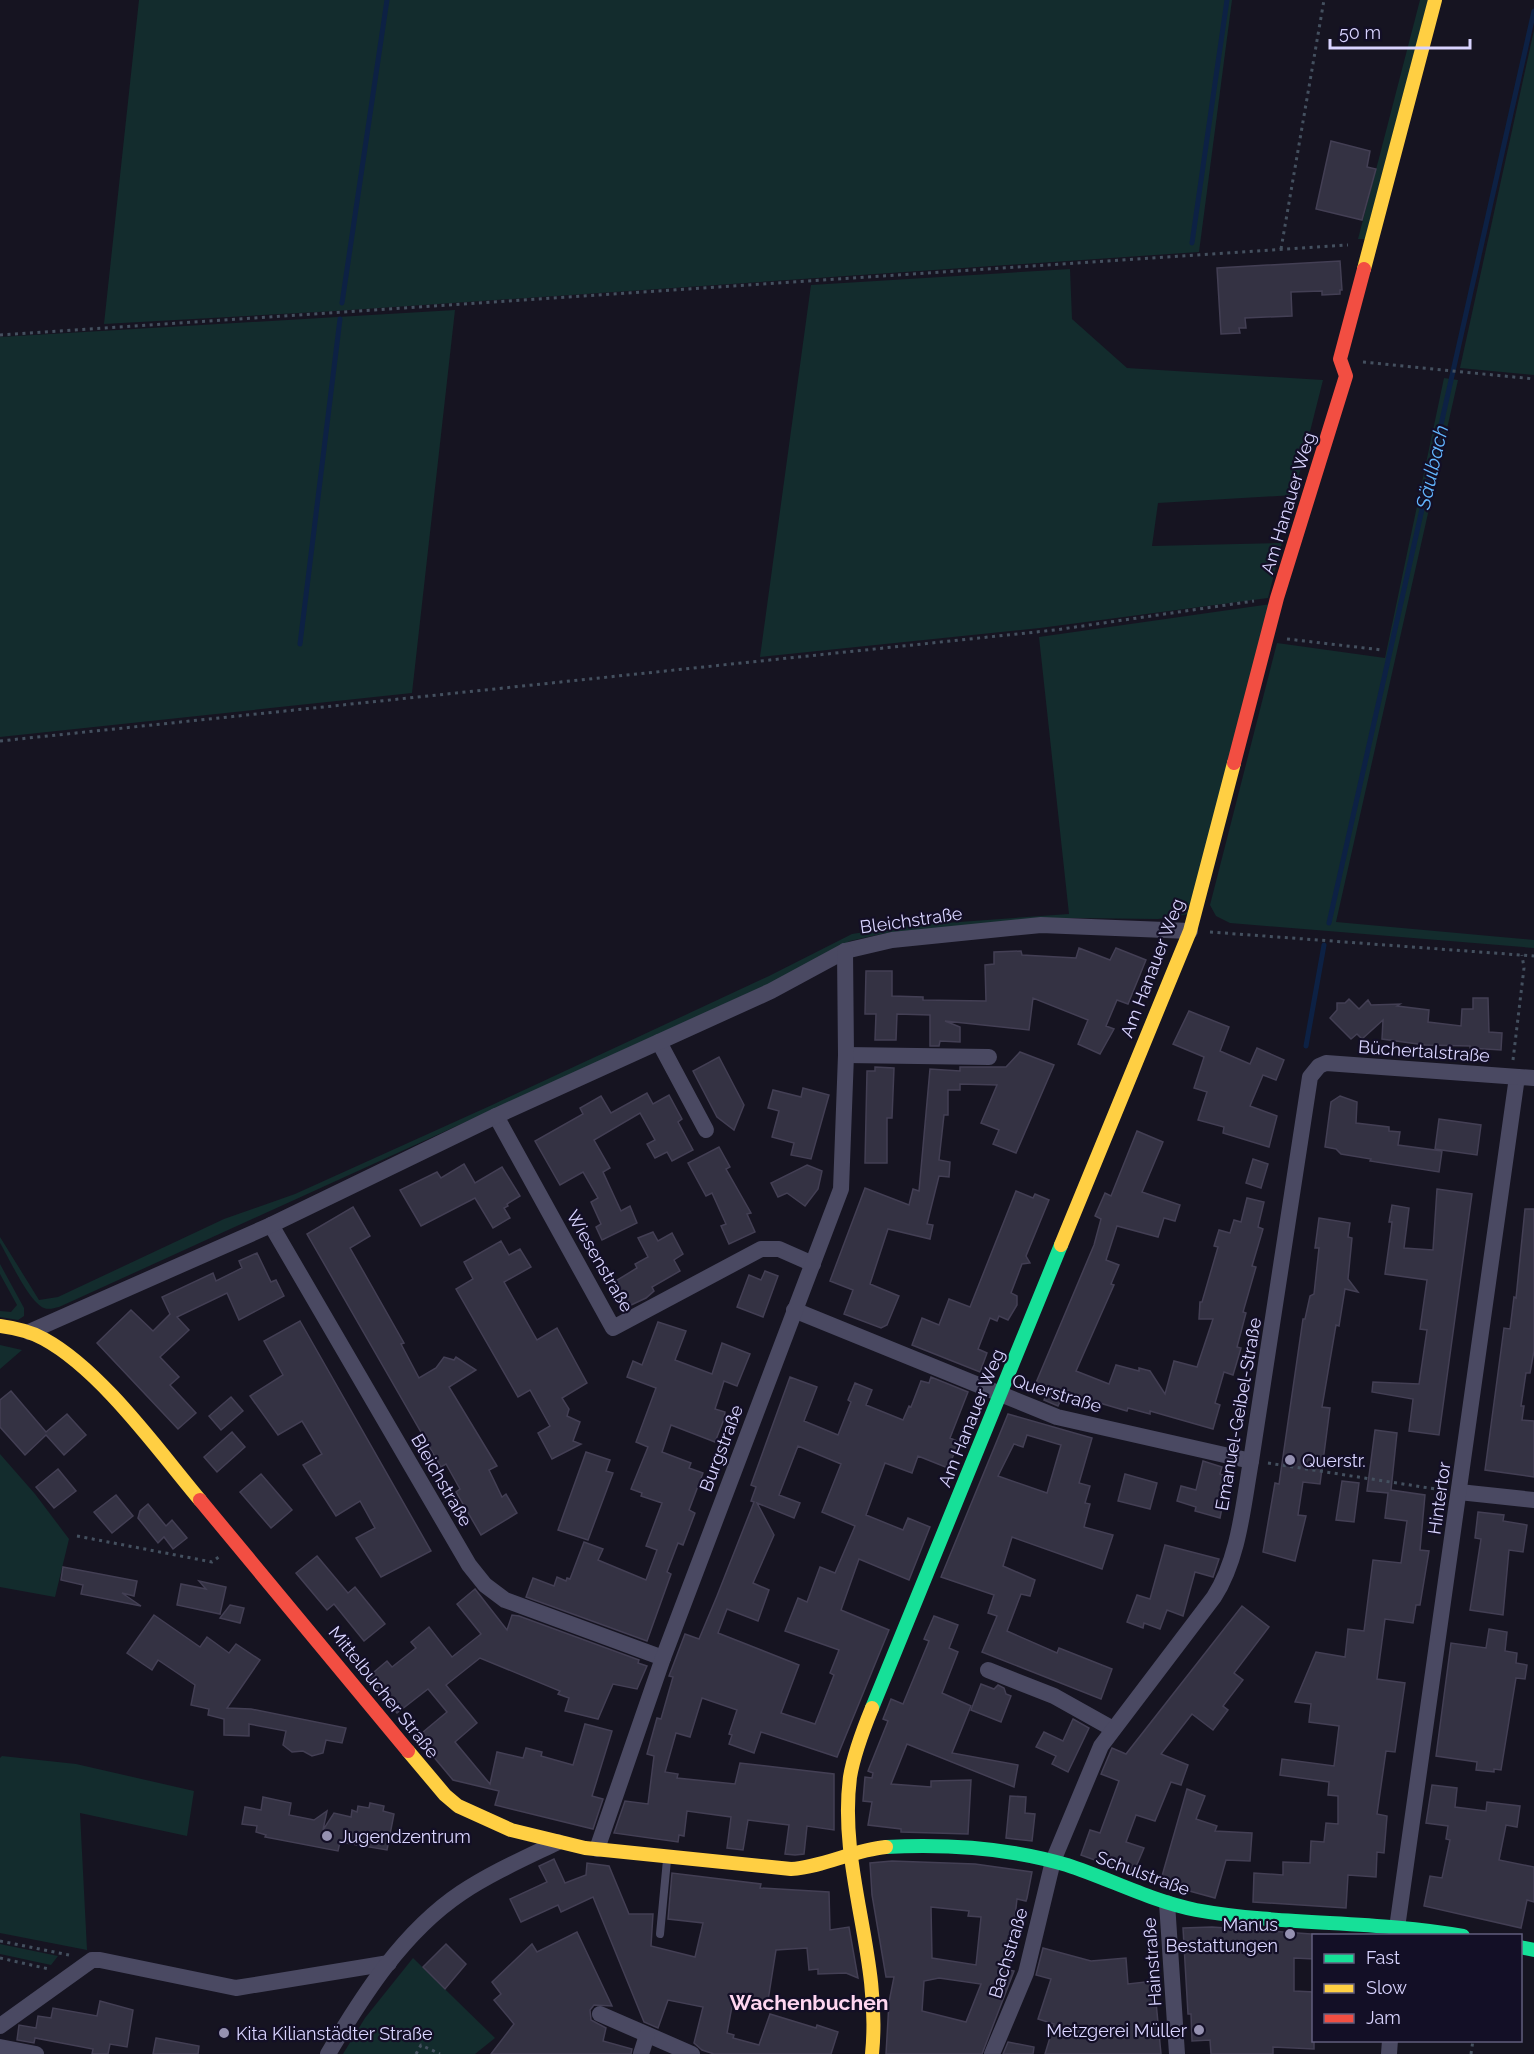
<svg xmlns="http://www.w3.org/2000/svg" width="1534" height="2054" viewBox="0 0 1534 2054" font-family="Raleway,sans-serif">
	<rect width="100%" height="100%" fill="#161421"/>
	<!-- green -->
	<g fill="#132c2d">
		<path d="M139,0h1093l-33,252 -864,59 -231,13z"/>
		<path d="M1420,0h8l-63,239h-7z"/>
		<path d="M1534,30v345l-74,-7z"/>
		<path d="M1070,269l2,50 55,49 196,12 -29,115 -136,8 -6,43 130,-3 -14,55 -228,30 -280,29 51,-372z"/>
		<path d="M455,310l-43,383 -412,44v-400z"/>
		<path d="M1444,378l14,2 -122,542 198,18v8l-304,-25 -14,-7 -6,-11 67,-262 108,15z"/>
		<path d="M1271,604l-81,310 -32,5 -87,-1 -185,15 -36,8 -77,41 -714,325c-5,1 -10,3 -15,1 -15,-6 -35,-50 -44,-65v-6l39,63 19,-3 166,-78 71,-25 197,-89 277,-129 83,-42 52,-8 165,-12 -30,-277z"/>
		<path d="M0,1264l24,44v8l-6,4 -18,-3v-6l11,1 6,-7 -17,-31z"/>
		<path d="M0,1345l22,5 -22,19z"/>
		<path d="M0,1454l35,40 34,45 -14,58 -55,-10z"/>
		<path d="M2,1756l74,8 118,27 -7,45 -107,-23 7,137 -87,-17v-175z"/>
		<path d="M0,1944l58,12 -7,9 -51,-11z"/>
		<path d="M413,1958l82,80 -20,16h-132l22,-36z"/>
	</g>
	<g fill="none" stroke-linecap="round" stroke-linejoin="round">
		<!-- stream -->
		<g stroke="#0d2144" stroke-width="5">
			<path d="M1192,243l35,-243"/>
			<path d="M342,303l45,-303"/>
			<path d="M300,644l40,-325"/>
			<path d="M1329,923l205,-912"/>
			<path d="M1306,1046l18,-101"/>
		</g>
	</g>
	<!-- building -->
	<g fill="#343243" stroke="#433f54" stroke-width="1.5" fill-rule="evenodd">
		<path d="M1331,141l39,10 -3,16 9,2 -14,51 -46,-11z"/>
		<path d="M1340,261l2,29h-2v4l-18,1v-4l-31,1 1,24 -47,2 1,10h-7l1,5 -19,1 -4,-66z"/>
		<path d="M1079,948l31,12 6,-12 30,12 -18,44 -11,-4 -11,26 8,3 -14,25 -22,-10 10,-24 -55,-22 -4,32 -84,-9 15,6v15l-20,-1 -1,5h-9v-31l-33,-1 -1,26h-21l1,-26h-11l1,-43h26v25l31,1v3l63,1 -1,-36 9,-1v-12l27,-1 1,4 54,3z"/>
		<path d="M1473,998h15l1,34 13,1 -1,17 -31,-2v-2l-45,-1 -43,-6 1,-19 -21,19 -5,-5 -6,5 -21,-21 7,-8v-7h8l4,-4 10,10 9,-9 3,5 29,-1 -3,2 32,4 -1,12 33,4 1,-17h11z"/>
		<path d="M1189,1011l40,16 -9,24 30,13 7,-16 27,12 -8,20 -13,-5 -13,31 27,10 -8,31 -46,-14 1,-6 -26,-7 9,-28 -13,-4 10,-31 -31,-13z"/>
		<path d="M1020,1052l34,13 -38,88 -23,-9 6,-14 -18,-7 16,-38 -37,-1v6h-12v25h-4l-5,45 11,2 -1,15 -10,-1 -12,48 6,1 -3,14 -42,-10 -18,55 29,12 -12,29 -6,3 -37,-14 9,-24 -23,-9 35,-93 44,17 4,-16 6,2 11,-122 30,2v-4h46z"/>
		<path d="M719,1057l25,48 -10,25 -17,-13 -24,-46z"/>
		<path d="M875,1067l19,1 -2,50h-5v45h-22l2,-92h8z"/>
		<path d="M803,1088l26,7 -18,64 -20,-4 3,-12 -22,-6 7,-26 -11,-3 5,-18 28,7z"/>
		<path d="M647,1093l6,11 16,-9 13,24 -4,3 15,28 -21,11 -5,-9 -12,6 -8,-14 8,-4 -15,-27 -46,27 16,28 -7,4 18,39 9,-5 7,17 -35,17 -6,-13 5,-3 -10,-22 7,-4 -15,-26 -23,13 -25,-44 48,-27 -3,-6 21,-12 10,17z"/>
		<path d="M1340,1096l17,6 -1,21 33,4v4l11,1 -2,13 44,6 -3,21 -69,-11 1,-2 -30,-5 -5,-5 -11,-2 6,-45z"/>
		<path d="M1439,1119l42,6 -4,30 -42,-6z"/>
		<path d="M1137,1131l26,11 -21,50 38,13 -5,16 -11,-3 -6,19 -41,-11 -11,34 13,5 -8,19 3,1 -38,86 33,13 7,-19 23,6v-3l11,3 15,23 9,-33 23,6 16,-48h-14l1,-17h2l16,-55 -4,-1 5,-16 11,3 4,-13 7,2 6,-24 17,4 -6,25 5,2 -11,37 4,1 -13,45 3,1 -9,34 4,1 -8,27 -9,-3 -9,31 5,2 -7,24 -63,-18v3l-22,-6 -1,3 -41,-12 -2,4 -21,-8 -5,11 -14,-6 4,-10 -13,-5 59,-140 7,-26 -6,-3 10,-23 6,3z"/>
		<path d="M719,1147l11,20 -4,2 25,44 -4,1 8,18 -26,12 -8,-18 5,-2 -14,-31 -6,3 -18,-33z"/>
		<path d="M1253,1159l15,5 -7,24 -15,-5z"/>
		<path d="M464,1164l11,19 27,-16 18,29 -13,8 1,2 -4,2 6,10 -17,10 -18,-30 -54,28 -21,-36 37,-18 4,6z"/>
		<path d="M807,1165l15,6 -4,18 -13,17 -18,-13 -9,4 -7,-14z"/>
		<path d="M1437,1189l35,5 -33,241 -30,-4 4,-32 -41,-7 1,-10 46,2 8,-54 -7,-1 7,-49 -42,-6 6,-43 1,-9h-3l3,-17 17,3 -5,40 29,2z"/>
		<path d="M1016,1191l17,7 2,-4 14,6 -23,56 4,7 -8,1 -11,29 6,3v9l-9,15 -9,-4 -2,5 -7,-3 -12,31 9,4 -7,19 -68,-27 10,-27 17,7 10,-26 21,8z"/>
		<path d="M353,1207l17,29 -20,12 54,95 -3,1 18,34 17,-10 8,-11 10,3 2,-3 20,13 -27,17 48,79 -8,4 13,27 4,-3 11,19 -36,22 -25,-43 4,-3 -14,-25 -5,3 -134,-233z"/>
		<path d="M1525,1209h9v142l-4,22h-4l-5,33h3l-2,14 12,1v56l-49,-7 19,-142 6,1 4,-32 2,1z"/>
		<path d="M1319,1218l31,5 -2,14 4,1 -4,41 10,13 -13,-3 -6,37 -3,-1 -14,82 8,1 -10,76 -17,-2 -5,33 8,1 -11,45 -32,-9 12,-69 4,1 24,-165h2l5,-23 4,-2 5,-46h-4z"/>
		<path d="M653,1232l5,9 14,-8 11,21 -9,6 6,11 -28,16 2,4 -8,7 -17,8 -15,-24 23,-14 -2,-4 13,-7 -10,-19z"/>
		<path d="M501,1241l8,14 11,-6 11,18 -27,15 33,58 20,-12 30,55 -25,15 7,11 -2,7 13,6 -7,19 8,3 -29,15 -14,-26 12,-7 -20,-36 -12,7 -62,-108 17,-10 -9,-17z"/>
		<path d="M257,1253l14,29 5,-2 8,16 -45,24 -12,-27 -50,24 12,13 -29,27 19,20 -9,8 26,28 -18,16 -81,-86 34,-33 22,21 17,-17 -8,-17 51,-24 3,8 26,-13 -3,-7z"/>
		<path d="M765,1271l13,5 -15,41 -26,-10 12,-32 12,5z"/>
		<path d="M300,1321l131,230 -50,26 -25,-39 19,-10 -15,-27 -24,15 -33,-51 19,-11 -20,-33 -24,14 -28,-39 33,-21 -19,-34z"/>
		<path d="M658,1322l28,9 -11,29 37,14 10,-31 28,11 -13,32 -13,-5 -9,28 10,3 -1,7 -9,23 -44,-17 -9,27 29,11 -2,5 14,5 -14,37 6,3 -12,32 -5,-2 -11,29 4,2 -24,67 -121,-44 7,-19 21,8 3,-9 9,4 1,-3 3,1 14,-37 19,7 -5,11 48,20 11,-30 -11,-4 16,-43 -21,-7 1,-3 -11,-4 17,-42 -12,-5 20,-54 -29,-11 6,-16 9,4z"/>
		<path d="M790,1377l27,10 -13,34 34,14 13,-33 -3,-2 7,-17 17,7 -6,15 37,15 6,-14 2,1 10,-26 8,2 2,-6 37,15 -18,46 9,4 -11,26 -30,-12 -6,17 -27,-10 -19,52 37,15 5,-12 22,9 -21,53 -50,-21 -18,51 48,20 -52,127 -76,-25 -7,21 -25,-9 3,-9 -3,-1 8,-24 -35,-12 -12,39 -14,-4 -11,39 13,2 -1,4 58,6 5,-21 94,11v56l-27,-4 -3,28 -9,1 -10,-1 4,-29 -41,-5 -5,30 -16,-2 4,-31 -44,-6 -3,25 -5,-1 -1,7 -64,-9 11,-32 23,3 6,-48 -7,-2 10,-36 4,1 12,-42 -4,-1 16,-42 14,5 18,-43 37,-94 -3,-1 5,-14 -5,-2zM798,1446l43,18 -19,48 33,14 -20,47 -15,-6 -13,35 -9,-4 -13,33 54,19 -9,23 4,2 -19,49 -34,-11 18,-48 -81,-32 9,-24 31,12 11,-31 -16,-7 21,-48 -17,-32 37,15 6,-15 -21,-8z"/>
		<path d="M11,1391l35,41 21,-18 19,21 -22,20 -18,-20 -21,20 -25,-28v-27z"/>
		<path d="M231,1397l12,14 -22,19 -12,-14z"/>
		<path d="M1008,1414l84,24 -13,45 11,3 -5,17 5,1 -6,23 29,8 -11,34 -90,-32 -9,29 32,14 -5,16 -9,-2 -14,37 50,22 2,-5 53,21 -11,30 -119,-47 15,-36 -9,-3 6,-18 -53,-18zM1027,1435l34,10 -14,48 -49,-17 16,-32 9,3z"/>
		<path d="M1375,1430l22,3 -6,57 34,5 -5,55 9,1 -9,54h-4l-3,18 -28,-4 -8,60 28,4 -10,69 -9,-1 -9,63 10,2 -3,37 -7,-1 -1,25 -28,-2 -2,33 -93,-6 1,-29 29,2v-13l27,1 1,-22 13,1 2,-19 12,1v-28l-10,-1 1,-13 -49,-7 2,-16 52,7 5,-40 -30,-4 2,-18 -16,-2 21,-50 29,5 3,-28 16,2 9,-71 28,3 6,-42 -22,-3 3,-25 -21,-2z"/>
		<path d="M232,1432l13,15 -28,25 -13,-15z"/>
		<path d="M586,1452l24,8 -4,11 7,2 -25,67 -30,-10z"/>
		<path d="M1203,1461l19,6 -2,7 8,3 -8,41 -25,-7 1,-4 -19,-6 4,-15 15,4z"/>
		<path d="M58,1469l18,22 -22,17 -18,-21z"/>
		<path d="M261,1474l31,36 -21,18 -31,-36z"/>
		<path d="M1125,1474l32,9 -7,26 -32,-8z"/>
		<path d="M1342,1481l17,2 -5,39 -18,-2z"/>
		<path d="M116,1495l17,21 -21,17 -18,-21z"/>
		<path d="M148,1504l18,22 6,-6 15,18 -14,11 -9,-12 -6,6 -20,-25 2,-7z"/>
		<path d="M1478,1512l26,3 -1,6 24,4 -4,27 -14,-2 -6,65 -33,-5 11,-71 -6,-1z"/>
		<path d="M1165,1545l54,14 -6,18 -18,-5 -12,44 -16,-6 -7,19 -16,-6 -1,5 -16,-6 10,-27 13,4z"/>
		<path d="M317,1556l31,37 7,-6 30,37 -21,17 -30,-37 -7,6 -31,-37z"/>
		<path d="M63,1567l74,14 -3,15 -12,-3 19,13 -60,-12 2,-9 -22,-5z"/>
		<path d="M199,1581l27,6 -6,27 -43,-9 4,-21 25,5z"/>
		<path d="M475,1589l32,41 5,-15 7,1 120,44 -1,3 9,3 -10,23 -24,-5 -15,35 -33,-8 4,-13 -11,-4 2,-3 -80,-33 -34,27 31,38 -22,19 35,42 7,-32 26,6 3,-10 16,4 -1,4 32,9 12,-41 27,7 -20,65 11,3 -10,30 -98,-24 4,-14 -46,-11 -36,-43 30,-25 -19,-23 -31,24 -29,-36 19,-16 5,6 24,-19 -5,-6 18,-15 23,30 29,-23 -24,-30z"/>
		<path d="M230,1605l14,3 -4,15 -20,-5z"/>
		<path d="M1242,1606l27,21 -35,46 9,7 -20,26 5,4 -15,20 -21,-16 -31,40 27,11 -7,20 -10,-3 -16,39 -19,-6 -10,27 18,6 -11,26 -52,-19 9,-25 10,3 19,-52 -18,-7 11,-26 14,6z"/>
		<path d="M154,1615l46,32 7,-10 22,16 7,-9 24,16 -33,48 24,1 95,19 -4,15 -16,-3 -3,13 -11,3 -9,-5 -11,1 -9,-7 3,-14 -37,-7v12l-25,-1v-16l-16,-4 1,-6 -18,-4 4,-20 -37,-25 -6,10 -25,-17z"/>
		<path d="M934,1616l24,9 -9,23 9,4 -16,41 29,13 -19,47 66,12 -4,22 -107,-43 -16,40 40,3v-6l40,-1 -3,54 -67,-2v-3l-33,-4 4,-23 -9,-1 2,-24 7,1 1,-5 -5,-2 20,-50 -5,-2 8,-20 12,5 26,-63 -5,-2z"/>
		<path d="M1489,1629l18,3 -2,19 12,2 -1,10 11,2 -2,14 -9,-1 -15,92 -7,-1v3l-18,-2 1,-8 -41,-6 15,-113 35,5z"/>
		<path d="M981,1684l13,5 4,-4 6,3 2,6 5,2 -10,26 -30,-12z"/>
		<path d="M1073,1719l16,9 -21,44 -16,-8 4,-8 -20,-9 8,-15 19,9z"/>
		<path d="M1432,1785l25,3 -2,19 31,4 1,-9 33,4 -3,21 -11,-2 -7,35 35,7v35l-7,-2 -6,28 -97,-22 6,-30 12,2 8,-38 -4,-1 2,-13 -22,-3z"/>
		<path d="M1187,1789l18,7 -9,23 21,7 -2,5 37,2 -2,28 -24,-1 -11,38 -55,-15z"/>
		<path d="M1010,1796l16,1 -1,16 10,1 -3,27 -26,-3z"/>
		<path d="M263,1797l28,6 -2,12 25,5 13,-9 -4,19 11,-17 17,4 1,-7 5,2 1,-6 11,2 1,-5 14,3 -1,5 11,3 -7,36 -47,-8 -2,9 -73,-14 1,-2 -10,-3 1,-6 -15,-2 3,-17 16,3z"/>
		<path d="M554,1859l11,24 21,-8 1,-12 22,3 20,48h24l-2,32 44,11 8,-34 -35,-4 4,-46 89,11 -1,4 69,4 1,38 19,-3 9,51 -12,-5 -28,1v-5l-9,1 -2,-22 -31,2 -9,57 -34,-6 -6,32 7,2 -1,3 26,7 11,-31 46,14 1,-3 21,7 -7,22h-117l-12,-4 -8,-7 9,-36 -35,-7 -10,28 -14,-6 -51,-125 -32,15 -3,-7 -37,17 -11,-23 37,-17 -8,-16z"/>
		<path d="M892,1861l83,3 57,8 -5,26 -1,3 -9,-2 -8,71 5,1 -32,83h-96l3,-52 5,-25h-8l-14,-82 -2,-32zM931,1907l38,4 -1,5 13,1 -5,48 -44,-7zM939,1978l42,6 -15,38 -44,-11 2,-30z"/>
		<path d="M1212,1927l113,8h-11v24l-20,-1v33l20,1v57l-41,-2v7h-62l-1,-14 -18,1 -1,-27h-3l-5,-86z"/>
		<path d="M577,1932l35,74 -18,-1 -4,5 1,10 15,8 -3,13 29,8 -1,5h-140l23,-30 -20,-24 7,-6 -9,-12 40,-38 5,8z"/>
		<path d="M446,1944l20,20 -21,25 -22,-22z"/>
		<path d="M1043,1948l48,13 35,-3 2,26 26,-3 7,73h-116l9,-30 -16,-5 13,-40 -15,-4z"/>
		<path d="M100,2001l33,9 -6,37 -17,-3 -2,10h-16l1,-5 -58,-11 -1,5 -17,-3 2,-15 17,3 2,-12 13,2 2,-10 44,8z"/>
		<path d="M156,2038l43,8 -1,8h-45z"/>
		<path d="M1008,2042l26,5 -1,7h-30z"/>
	</g>
	<g fill="none" stroke-linecap="round" stroke-linejoin="round">
		<!-- path -->
		<g stroke="#44505f" stroke-width="3" stroke-dasharray="3 4.5" stroke-linecap="butt">
			<path d="M1281,249l43,-249"/>
			<path d="M0,335l1348,-90"/>
			<path d="M1363,362l171,17"/>
			<path d="M1287,639l95,11"/>
			<path d="M0,741l1055,-111 199,-29"/>
			<path d="M1210,932l324,24"/>
			<path d="M1513,1060l11,-92 -2,-13"/>
			<path d="M1268,1463l174,27"/>
			<path d="M77,1536l135,26 8,-6"/>
			<path d="M0,1941l69,14"/>
			<path d="M0,1958l49,11"/>
			<path d="M416,2054l5,-9 19,9"/>
			<path d="M1471,2054l2,-14"/>
		</g>
		<!-- lane -->
		<path stroke="#4a4962" stroke-width="8" d="M660,1934l7,-74"/>
		<!-- street -->
		<g stroke="#4a4962" stroke-width="16">
			<path d="M659,1042l47,88"/>
			<path d="M846,1055l143,2"/>
			<path d="M496,1116l117,212 148,-79h18l34,15"/>
			<path d="M271,1225l198,340 16,20 20,15 158,58"/>
			<path d="M794,1310l263,107 194,44"/>
			<path d="M29,1332l242,-107 225,-109 275,-125 74,-40 47,-11 149,-15 149,6"/>
			<path d="M1459,1492l75,8"/>
			<path d="M988,1670l66,26 59,33"/>
			<path d="M597,1849l66,-191 178,-469 5,-134 -1,-104"/>
			<path d="M1167,1903l10,151"/>
			<path d="M1396,1935l121,-858"/>
			<path d="M600,2014l92,40"/>
			<path d="M0,2026l92,-66h8l136,28 153,-25"/>
			<path d="M0,2047l36,7"/>
			<path d="M328,2054c35,-59 75,-122 133,-161 30,-20 64,-35 97,-51"/>
			<path d="M641,2054l6,-19"/>
			<path d="M992,2054l34,-81 27,-112 48,-115 113,-149c25,-39 29,-91 37,-136l59,-384 9,-11 7,-3 208,15"/>
			<path d="M1389,2054l1,-14"/>
		</g>
		<!-- fast -->
		<g stroke="#16e098" stroke-width="14">
			<path d="M872,1708l189,-463"/>
			<path d="M886,1847c59,-3 124,1 181,18 43,14 84,36 129,45 88,16 179,10 267,26"/>
			<path d="M1520,1947l14,3"/>
		</g>
		<!-- slow -->
		<g stroke="#ffcf43" stroke-width="14">
			<path d="M1364,269l71,-269"/>
			<path d="M1061,1245l129,-314 44,-168"/>
			<path d="M0,1326c15,2 30,5 44,13 57,31 114,111 156,161"/>
			<path d="M408,1751l37,44 13,11 53,24 74,18 206,21c33,-2 62,-19 95,-22"/>
			<path d="M872,2054c10,-97 -34,-184 -22,-277 4,-24 13,-47 22,-69"/>
		</g>
		<!-- jam -->
		<g stroke="#f24e42" stroke-width="14">
			<path d="M1234,763l43,-165 69,-222 -6,-17 24,-90"/>
			<path d="M200,1500l208,251"/>
		</g>
	</g>
	<!-- markers -->
	<g fill="#9591b1" stroke="#130f26" stroke-width="2">
		<circle cx="1290" cy="1460" r="6"/>
		<circle cx="327" cy="1836" r="6"/>
		<circle cx="1290" cy="1934" r="6"/>
		<circle cx="1199" cy="2030" r="6"/>
		<circle cx="224" cy="2033" r="6"/>
	</g>
	<g text-anchor="middle" dominant-baseline="central" stroke-width="4.5" stroke-linejoin="round" paint-order="stroke">
		<!-- street labels -->
		<g font-size="18" fill="#d9d4ff" stroke="#130f26">
			<text transform="translate(1288 503) rotate(-73)">Am Hanauer Weg</text>
			<text transform="translate(911 920) rotate(-8)">Bleichstraße</text>
			<text transform="translate(1152 968) rotate(-69)">Am Hanauer Weg</text>
			<text transform="translate(1424 1051) rotate(4)">Büchertalstraße</text>
			<text transform="translate(600 1261) rotate(60)">Wiesenstraße</text>
			<text transform="translate(1057 1393) rotate(17)">Querstraße</text>
			<text transform="translate(1238 1414) rotate(-80)">Emanuel-Geibel-Straße</text>
			<text transform="translate(971 1418) rotate(-68)">Am Hanauer Weg</text>
			<text transform="translate(721 1448) rotate(-69)">Burgstraße</text>
			<text transform="translate(442 1480) rotate(60)">Bleichstraße</text>
			<text transform="translate(1439 1498) rotate(-82)">Hintertor</text>
			<text transform="translate(384 1692) rotate(51)">Mittelbucher Straße</text>
			<text transform="translate(1143 1873) rotate(20)">Schulstraße</text>
			<text transform="translate(1008 1953) rotate(-73)">Bachstraße</text>
			<text transform="translate(1152 1962) rotate(-94)">Hainstraße</text>
		</g>
		<!-- poi labels -->
		<g font-size="18" fill="#d9d4ff" stroke="#130f26" text-anchor="start">
			<text x="1302" y="1460">Querstr.</text>
			<text x="339" y="1836">Jugendzentrum</text>
			<text x="1278" y="1924" text-anchor="end">Manus<tspan x="1278" dy="21">Bestattungen</tspan></text>
			<text x="1187" y="2030" text-anchor="end">Metzgerei Müller</text>
			<text x="236" y="2033">Kita Kilianstädter Straße</text>
		</g>
		<!-- water labels -->
		<g font-size="20" font-style="italic" fill="#62b6ff" stroke="#130f26">
			<text transform="translate(1432 467) rotate(-77)">Säulbach</text>
		</g>
		<!-- quarter labels -->
		<g font-size="21" font-weight="bold" fill="#ffd6f0" stroke="#130f26">
			<text x="809" y="2002">Wachenbuchen</text>
		</g>
	</g>
	<!-- legend -->
	<rect x="1312" y="1934" width="210" height="108" fill="#130f26" stroke="#625e7d" stroke-width="1.5"/>
	<rect x="1324" y="1954" width="30" height="9" fill="#16e098" stroke="#625e7d" stroke-width="1.5"/>
	<text x="1366" y="1964" font-size="18" fill="#d9d4ff">Fast</text>
	<rect x="1324" y="1984" width="30" height="9" fill="#ffcf43" stroke="#625e7d" stroke-width="1.5"/>
	<text x="1366" y="1994" font-size="18" fill="#d9d4ff">Slow</text>
	<rect x="1324" y="2014" width="30" height="9" fill="#f24e42" stroke="#625e7d" stroke-width="1.5"/>
	<text x="1366" y="2024" font-size="18" fill="#d9d4ff">Jam</text>
	<!-- scale -->
	<path d="M1330 39v9h140v-9" fill="none" stroke="#d9d4ff" stroke-width="3"/>
	<text x="1339" y="39" font-size="18" fill="#d9d4ff" stroke="#130f26" stroke-width="4.5" paint-order="stroke">50 m</text>
</svg>
